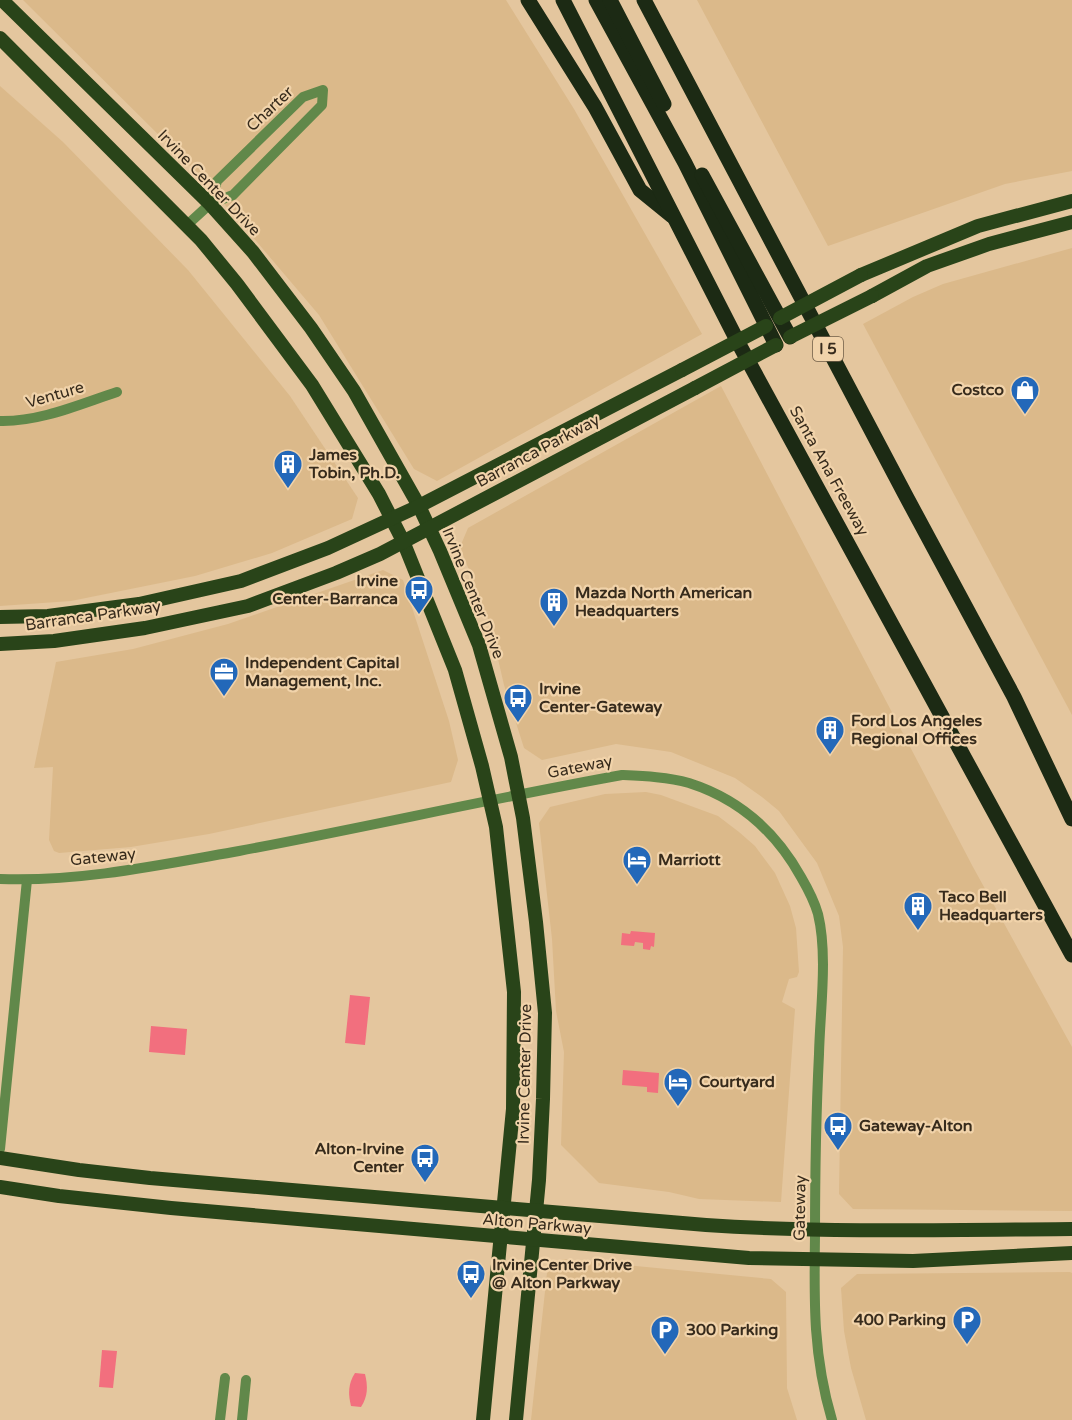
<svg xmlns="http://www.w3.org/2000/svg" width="1072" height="1420" viewBox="0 0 1072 1420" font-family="'Varela Round',sans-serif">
	<rect width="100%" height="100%" fill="#e4c69e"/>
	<!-- built -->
	<g fill="#dbb98a">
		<path d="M23,0h483l68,109 128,225 -265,147 -23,-12 -95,-154 -85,-100 -42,-47z"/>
		<path d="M697,0h375v171l-67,13 -177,62z"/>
		<path d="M0,86l63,56 125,128 102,126 68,102 -6,21 -80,34 -77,23 -124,25 -71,5z"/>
		<path d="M1072,248v467l-209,-391 50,-27 30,-13z"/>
		<path d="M721,386l252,481 99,180v164l-219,-2 -14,-15 4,-247 -4,-31 -22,-53 -38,-52 -17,-14 -27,-19 -64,-26 -55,-8 -74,16 -18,-12 -20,-63 -14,-61 -30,-77 8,-19z"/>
		<path d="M383,570l20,10 46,141 9,39 -7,22 -242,52 -78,13 -72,6 -5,-2 -5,-11 4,-73 -19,1 22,-106 77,-13 95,-25z"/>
		<path d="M646,792l15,3 57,21 21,16 16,14 20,27 15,33 6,22 3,44 -2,5 -8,2 -7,23 13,7 -14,193 -82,-3 -30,-7 -70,-9 -38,-38 3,-93 -8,-41 -4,-72 -13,-116 11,-16 55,-13z"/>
		<path d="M563,1259l208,20 15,13 1,96 10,32h-266l16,-147z"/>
		<path d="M1070,1272l2,1v147h-206l-15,-52 -7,-37 -3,-43 16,-14z"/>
	</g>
	<!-- water -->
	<g fill="#f26f7e">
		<path d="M631,931l24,2 -1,14 -3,-1 -1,4 -7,-1v-6l-8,-1 -1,4 -13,-1 1,-12 8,1z"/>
		<path d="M350,995l20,2 -5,48 -20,-2z"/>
		<path d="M151,1026l36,3 -2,26 -36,-3z"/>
		<path d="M623,1070l36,3 -1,20 -11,-1v-5l-25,-2z"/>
		<path d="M102,1350l15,1 -4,37 -14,-1z"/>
		<path d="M355,1373l10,1c3,12 3,22 -4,33l-10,-1c-3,-12 -3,-22 4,-33z"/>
	</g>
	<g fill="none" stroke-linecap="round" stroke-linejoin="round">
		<!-- minor -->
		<g stroke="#61884a" stroke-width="10">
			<path d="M187,225l23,-21 23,-9 89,-90 1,-15 -20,7 -86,84 -7,23"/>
			<path d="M0,421c40,1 80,-17 117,-29"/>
			<path d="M0,879c80,3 160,-14 239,-28 128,-24 255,-53 383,-76 22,1 46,2 67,8 50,16 87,49 112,94 7,12 13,23 17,37 10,41 2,97 1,140 -3,61 -4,121 -4,182 -1,66 -2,120 17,184"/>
			<path d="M0,1149l27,-269"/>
			<path d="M220,1420l5,-42"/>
			<path d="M242,1420l4,-40"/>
		</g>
		<!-- major -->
		<g stroke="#294419" stroke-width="14">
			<path d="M2,0l208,204 43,48 58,76 43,63 65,115 21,45 39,94 32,112 12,61 13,104 9,91 -2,86 -4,81 -23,240"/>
			<path d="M0,38l201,202 36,44 75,101 67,109 24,47 52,129 27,96 14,61 18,165 -1,117 -30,311"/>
			<path d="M861,275l117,-49 94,-25"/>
			<path d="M872,296l55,-30 62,-22 83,-22"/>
			<path d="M0,617l48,-1 91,-12 102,-23 87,-33 91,-42 263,-136"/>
			<path d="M0,644l54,-3 91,-13 103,-22 88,-33 44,-19 315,-166"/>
			<path d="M0,1158l79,12 71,8 556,47c122,8 244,5 366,4"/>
			<path d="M0,1187l59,9 112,12 578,50 164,3 159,-8"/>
		</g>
		<!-- highway -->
		<g stroke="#1c2a14" stroke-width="15">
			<path d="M528,0l67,107 45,83 32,26"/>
			<path d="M563,0l177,346 332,609"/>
			<path d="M596,0l89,163 91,182"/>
			<path d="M610,0l54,104"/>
			<path d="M644,0l263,498 107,199 58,122"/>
			<path d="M702,175l88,162"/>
		</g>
		<!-- major-bridge -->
		<g stroke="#294419" stroke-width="14">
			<path d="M780,318l81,-43"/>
			<path d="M790,337l82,-41"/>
			<path d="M682,370l84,-44"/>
			<path d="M695,388l81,-43"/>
		</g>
	</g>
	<!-- icons -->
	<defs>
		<g id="shop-pin" transform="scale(1.5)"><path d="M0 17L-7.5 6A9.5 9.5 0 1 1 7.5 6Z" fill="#2368b9" stroke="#f1d3aa"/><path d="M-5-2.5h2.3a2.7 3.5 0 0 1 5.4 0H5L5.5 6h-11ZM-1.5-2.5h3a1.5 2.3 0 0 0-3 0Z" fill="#fff"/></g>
		<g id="building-pin" transform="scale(1.5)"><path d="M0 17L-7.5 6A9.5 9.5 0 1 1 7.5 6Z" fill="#2368b9" stroke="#f1d3aa"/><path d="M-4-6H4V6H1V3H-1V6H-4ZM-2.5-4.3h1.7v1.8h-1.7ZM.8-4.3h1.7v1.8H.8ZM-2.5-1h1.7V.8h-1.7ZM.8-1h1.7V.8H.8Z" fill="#fff"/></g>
		<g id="bus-pin" transform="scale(1.5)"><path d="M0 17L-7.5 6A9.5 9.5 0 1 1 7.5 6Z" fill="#2368b9" stroke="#f1d3aa"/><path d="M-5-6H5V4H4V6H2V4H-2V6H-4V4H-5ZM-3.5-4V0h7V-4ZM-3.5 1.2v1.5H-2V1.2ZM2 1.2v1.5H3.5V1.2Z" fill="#fff"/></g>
		<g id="office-pin" transform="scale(1.5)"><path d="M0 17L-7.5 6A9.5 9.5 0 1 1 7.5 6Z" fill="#2368b9" stroke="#f1d3aa"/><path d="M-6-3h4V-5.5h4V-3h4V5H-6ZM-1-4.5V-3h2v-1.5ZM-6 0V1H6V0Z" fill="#fff"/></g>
		<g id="hotel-pin" transform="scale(1.5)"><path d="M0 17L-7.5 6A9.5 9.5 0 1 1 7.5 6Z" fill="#2368b9" stroke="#f1d3aa"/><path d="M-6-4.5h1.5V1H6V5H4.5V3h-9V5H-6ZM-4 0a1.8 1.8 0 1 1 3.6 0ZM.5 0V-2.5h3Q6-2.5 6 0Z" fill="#fff"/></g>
		<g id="parking-pin" transform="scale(1.5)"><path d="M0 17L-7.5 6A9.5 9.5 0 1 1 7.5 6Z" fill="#2368b9" stroke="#f1d3aa"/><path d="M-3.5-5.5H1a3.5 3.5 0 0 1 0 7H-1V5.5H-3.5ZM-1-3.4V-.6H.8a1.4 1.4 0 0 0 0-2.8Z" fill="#fff"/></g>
	</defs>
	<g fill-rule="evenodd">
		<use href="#shop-pin" x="1025" y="390"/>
		<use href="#building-pin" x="288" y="464"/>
		<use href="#bus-pin" x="419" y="590"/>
		<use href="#building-pin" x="554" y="602"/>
		<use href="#office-pin" x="224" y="672"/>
		<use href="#bus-pin" x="518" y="698"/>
		<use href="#building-pin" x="830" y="730"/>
		<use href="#hotel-pin" x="637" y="860"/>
		<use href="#building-pin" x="918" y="906"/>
		<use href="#hotel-pin" x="678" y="1082"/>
		<use href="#bus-pin" x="838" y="1126"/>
		<use href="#bus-pin" x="425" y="1158"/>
		<use href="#bus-pin" x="471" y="1274"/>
		<use href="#parking-pin" x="967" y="1320"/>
		<use href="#parking-pin" x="665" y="1330"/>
	</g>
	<g text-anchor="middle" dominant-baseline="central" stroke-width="4.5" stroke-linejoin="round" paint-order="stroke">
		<!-- shield labels -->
		<rect fill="#f1d3aa" stroke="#6f5d47" stroke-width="1.5" x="813" y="337" width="30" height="24" rx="4.5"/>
		<g font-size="15" font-weight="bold" fill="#372b1c">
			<text x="828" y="349">I 5</text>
		</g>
		<!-- street labels -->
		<g font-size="16" fill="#372b1c" stroke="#f1d3aa">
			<text transform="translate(270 109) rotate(-43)">Charter</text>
			<text transform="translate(209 183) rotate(46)">Irvine Center Drive</text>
			<text transform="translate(55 395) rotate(-16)">Venture</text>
			<text transform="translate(538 451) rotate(-28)">Barranca Parkway</text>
			<text transform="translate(829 471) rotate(61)">Santa Ana Freeway</text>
			<text transform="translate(473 593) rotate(68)">Irvine Center Drive</text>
			<text transform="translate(93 616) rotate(-8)">Barranca Parkway</text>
			<text transform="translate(580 767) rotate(-11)">Gateway</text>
			<text transform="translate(103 857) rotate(-6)">Gateway</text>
			<text transform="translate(525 1074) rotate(-89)">Irvine Center Drive</text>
			<text transform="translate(800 1208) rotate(-89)">Gateway</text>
			<text transform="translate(537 1224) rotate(5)">Alton Parkway</text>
		</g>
		<!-- poi labels -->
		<g font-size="16" font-weight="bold" fill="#372b1c" stroke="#f1d3aa" text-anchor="start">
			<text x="1004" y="390" text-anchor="end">Costco</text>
			<text x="309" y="455">James<tspan x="309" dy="18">Tobin, Ph.D.</tspan></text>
			<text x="398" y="581" text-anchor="end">Irvine<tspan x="398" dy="18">Center-Barranca</tspan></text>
			<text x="575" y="593">Mazda North American<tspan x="575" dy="18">Headquarters</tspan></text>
			<text x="245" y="663">Independent Capital<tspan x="245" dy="18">Management, Inc.</tspan></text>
			<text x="539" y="689">Irvine<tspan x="539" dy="18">Center-Gateway</tspan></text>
			<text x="851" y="721">Ford Los Angeles<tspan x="851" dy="18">Regional Offices</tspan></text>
			<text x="658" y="860">Marriott</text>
			<text x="939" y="897">Taco Bell<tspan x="939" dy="18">Headquarters</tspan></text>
			<text x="699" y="1082">Courtyard</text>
			<text x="859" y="1126">Gateway-Alton</text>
			<text x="404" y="1149" text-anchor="end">Alton-Irvine<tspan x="404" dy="18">Center</tspan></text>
			<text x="492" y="1265">Irvine Center Drive<tspan x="492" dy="18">@ Alton Parkway</tspan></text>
			<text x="946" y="1320" text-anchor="end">400 Parking</text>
			<text x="686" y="1330">300 Parking</text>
		</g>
	</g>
</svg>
